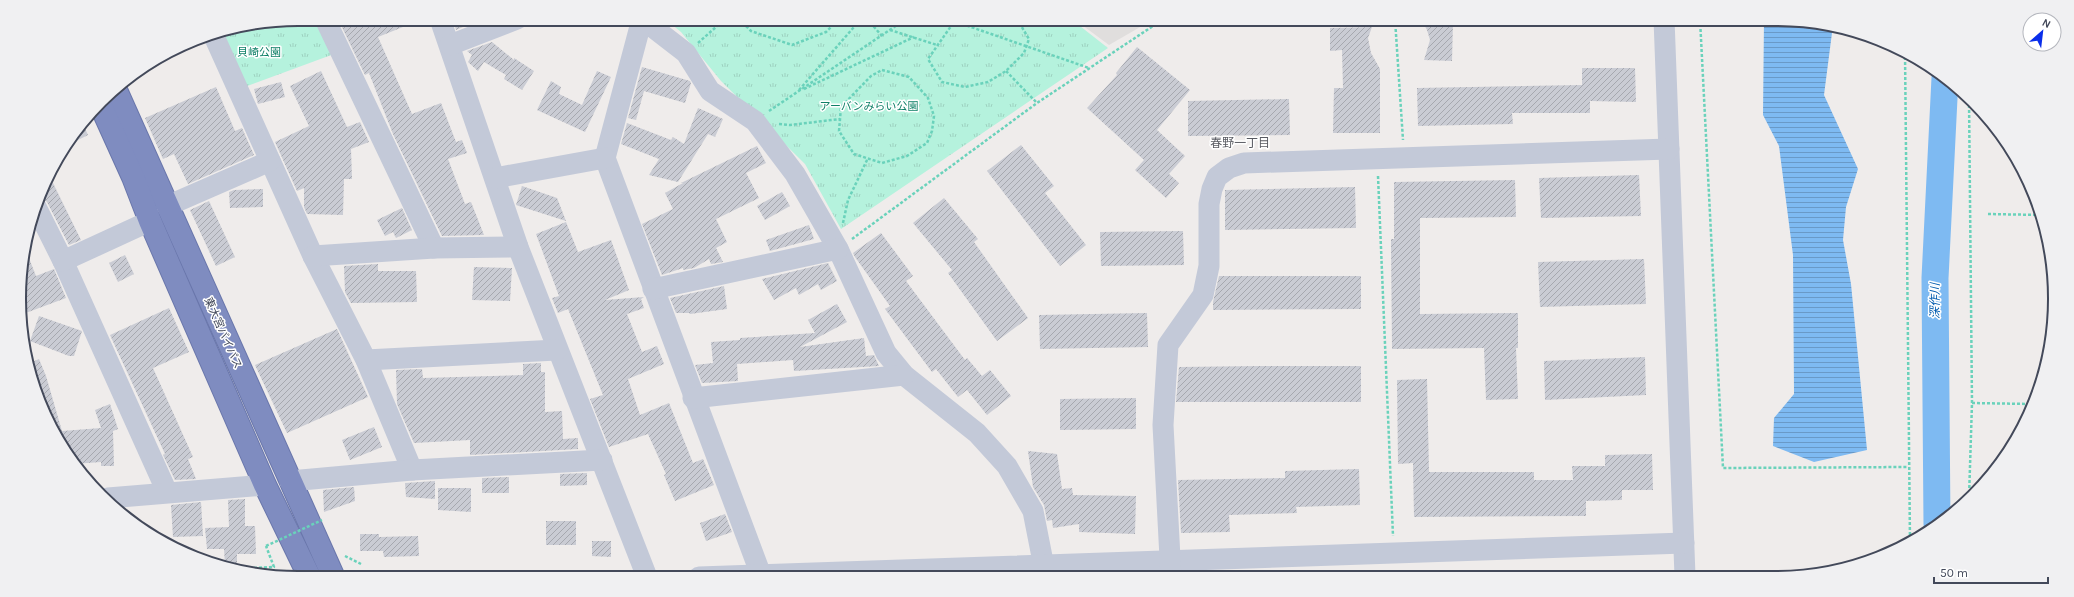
<svg xmlns="http://www.w3.org/2000/svg" width="2074" height="597" viewBox="0 0 2074 597" font-family="Karla,'Noto Sans JP',sans-serif">
	<defs>
		<pattern id="park-tufts" width="24" height="20" patternUnits="userSpaceOnUse"><rect width="24" height="20" fill="#b5f2dd"/><path d="M3 7l-1-3M5 7V3M7 7l1-3M15 17l-1-3M17 17v-4M19 17l1-3" fill="none" stroke="#9dd1c0"/></pattern>
		<pattern id="water-rules" width="6" height="5" patternUnits="userSpaceOnUse"><rect width="6" height="5" fill="#7ebaf2"/><path d="M0 2.5h6" fill="none" stroke="#6999c7"/></pattern>
		<pattern id="building-hatch" width="6" height="6" patternUnits="userSpaceOnUse"><rect width="6" height="6" fill="#caccd4"/><path d="M-1 1l2-2M0 6l6-6M5 7l2-2" fill="none" stroke="#a6a8af"/></pattern>
	</defs>
	<rect width="100%" height="100%" fill="#efeceb"/>
	<!-- education -->
	<path fill="#e0dedd" d="M1074,19h80l-45,26z"/>
	<!-- park -->
	<g fill="url(#park-tufts)">
		<path d="M298,19h20l16,35 -92,34 -25,-55 27,-9z"/>
		<path d="M665,19h406l37,29 -267,181 -36,-65 -84,-83 -40,-49z"/>
	</g>
	<!-- water -->
	<path fill="url(#water-rules)" d="M1764,19l69,6 -9,70 34,74 -12,38 -3,33 8,44 16,166 -53,12 -41,-16 1,-28 20,-24 -1,-139 -14,-109 -16,-31z"/>
	<g fill="none" stroke-linecap="round" stroke-linejoin="round">
		<!-- river -->
		<path stroke="#7ebaf2" stroke-width="27" d="M1937,524l-2,-246 10,-200"/>
	</g>
	<!-- building -->
	<g fill="url(#building-hatch)">
		<path d="M338,19h85l-45,18 34,77 29,-11 15,39 6,-2 5,13 -19,6 17,45 6,-2 13,33 -42,1 -49,-102 -24,-61 -4,2z"/>
		<path d="M453,19h10l7,5 -14,6z"/>
		<path d="M1422,21l31,1 -1,39 -28,-1 6,-20 -3,-10z"/>
		<path d="M1372,27l-4,11 3,15 9,16v64h-47l1,-45h9l-1,-38 -12,1v-23z"/>
		<path d="M492,42l22,18v-2l20,13 -12,19 -18,-11 2,-4 -22,-13 -6,9 -10,-9 4,-7 -5,-4z"/>
		<path d="M1137,47l53,43 -33,40 28,26 -16,18 10,9 -13,15 -31,-28 9,-10 -57,-52 30,-33 -1,-2z"/>
		<path d="M642,67l48,14 1,2 -6,20 -41,-12 -8,29 -8,-2z"/>
		<path d="M1582,68h53l1,34 -46,-1v12h-78l1,11 -95,2 -1,-38 165,-3z"/>
		<path d="M321,71l26,56 13,-5 9,20 -18,7 1,30h-8l-1,36 -36,-1 -3,-7v-19l-7,3 -22,-49 34,-16 -19,-40z"/>
		<path d="M597,71l14,6 -26,55 -48,-22 14,-29 10,6 -2,7 23,11z"/>
		<path d="M281,82l4,15 -27,7 -4,-15z"/>
		<path d="M216,87l19,44 7,-3 12,27 -66,29 -14,-30 -11,5 -18,-41z"/>
		<path d="M1289,99l1,36 -102,1v-35z"/>
		<path d="M698,108l25,11 -8,18 -7,-3 -30,48 -29,-7 10,-16 -38,-15 6,-21 44,17 2,-3 11,7z"/>
		<path d="M82,122l6,13 -22,11 11,-17z"/>
		<path d="M1021,145l33,41 -9,7 41,52 -26,21 -73,-95z"/>
		<path d="M757,146l9,17 -20,10 13,25 -43,21 11,23 -11,6 7,14 -12,2 -2,-5 -15,9 -11,2v-2l-21,7 -20,-51 31,-15 -8,-16 18,-10h-2z"/>
		<path d="M1639,175l2,41 -100,2 -2,-40z"/>
		<path d="M1515,180l1,37 -96,1v96l98,-1v35h-2l2,51 -32,1 -2,-52 -92,1 -1,-110h3v-57z"/>
		<path d="M53,183l28,57 -12,5 -22,-43 -7,-6 3,-8z"/>
		<path d="M522,186l35,12 9,23 -50,-16z"/>
		<path d="M1355,187l1,41 -131,2v-40z"/>
		<path d="M263,189v18l-33,1 -1,-16 5,-2z"/>
		<path d="M782,192l8,14 -25,14 -8,-14z"/>
		<path d="M944,198l34,41 -4,3 54,76 -31,23 -49,-68 4,-3 -39,-47z"/>
		<path d="M209,201l26,56 -19,9 -26,-56z"/>
		<path d="M402,208l10,22 -16,8 -3,-6 -8,4 -8,-16z"/>
		<path d="M566,222l12,30 33,-12 18,50 -24,10 39,-3 -3,2 3,9 -17,6 15,38 15,-6 7,18 -36,15 12,36 29,-12 24,60 10,-4 11,26 -39,16 -11,-26 2,-1 -18,-40 -39,13 -19,-48 13,-4 -35,-86 -10,4 -6,-15 7,-2 -23,-62z"/>
		<path d="M809,225l5,14 -44,12 -4,-11z"/>
		<path d="M1183,231l1,34 -83,1 -1,-34z"/>
		<path d="M881,233l32,43 -7,5 59,79 2,-2 15,18 8,-6 21,26 -24,19 -20,-25 -9,7 -22,-28 -4,3 -47,-63 5,-3 -35,-49 -2,-4z"/>
		<path d="M25,248l11,28 18,-7 12,29 -43,16 -3,-34z"/>
		<path d="M125,255l9,19 -16,8 -9,-19z"/>
		<path d="M1644,259l2,45 -106,3 -2,-45z"/>
		<path d="M828,263l9,18 -16,9 -3,-6 -19,11 -3,-7 -22,12 -12,-21z"/>
		<path d="M378,264v7h38l1,31 -66,1 -6,-11 -1,-26z"/>
		<path d="M474,267l38,1 -2,33 -38,-1z"/>
		<path d="M1219,276h142v33l-148,1v-8z"/>
		<path d="M724,286l3,23 -37,5 -1,-1h-13l-6,-15z"/>
		<path d="M837,304l10,18 -47,25 64,-9 2,18 8,-1 5,11 -85,5 -1,-11 -56,4 1,17 -36,2 -7,-18 18,-2 -2,-21 29,-2v-2l75,-5 -7,-13z"/>
		<path d="M169,308l20,44 -36,16 40,89 -5,2 8,20 -21,1 -12,-25 2,-1 -55,-119z"/>
		<path d="M1147,313l1,34 -108,2 -1,-34z"/>
		<path d="M39,316l43,15 -8,25h-5l-39,-15z"/>
		<path d="M337,329l31,68 -81,36 -32,-68z"/>
		<path d="M1645,357l1,38 -101,5 -1,-39z"/>
		<path d="M39,359l7,17 16,55 39,-3 -6,-18 15,-6 8,25 -5,2 1,35h-13v-4l-27,2 -26,-42 -19,-51 -1,-7z"/>
		<path d="M541,363v9h4v40l17,-1 1,28 15,-1v11l-108,6v-15l-56,3 -17,-39 -1,-34 26,-1 1,9 100,-3v-11z"/>
		<path d="M1260,366h101v36h-185l3,-35z"/>
		<path d="M1427,379l2,93h105v8h39l-1,-14h33v-11l47,-1 1,36h-31v10l-36,1v15l-172,1 -1,-54 -15,1 -1,-84z"/>
		<path d="M1136,398v31l-76,1v-31z"/>
		<path d="M374,427l8,20 -32,13 -8,-20z"/>
		<path d="M1028,451l29,3 5,35 10,-1 1,7 63,1 -1,38 -56,-2v-8l-26,4 -1,-8 -5,1 -3,-16 -11,-18z"/>
		<path d="M1359,469l1,36 -64,2 1,6 -68,2 1,17 -49,1 -3,-53 107,-2v-7z"/>
		<path d="M587,473v12l-27,1v-12z"/>
		<path d="M509,477v16h-27v-15z"/>
		<path d="M435,481v18l-29,-2 -1,-14z"/>
		<path d="M354,487l1,14 -31,11 -1,-22z"/>
		<path d="M438,488h33v24l-33,-2z"/>
		<path d="M245,499v27h10l1,28h-19v10l-12,1 -1,-16h-17l-2,-21 24,-1 -1,-27z"/>
		<path d="M201,502l2,34 -30,1 -2,-32z"/>
		<path d="M725,514l7,18 -26,9 -6,-18z"/>
		<rect x="546" y="521" width="30" height="24"/>
		<path d="M360,534h19v3l39,-1 1,20 -35,1 -1,-6h-23z"/>
		<path d="M592,541h19v16l-19,-1z"/>
	</g>
	<g fill="none" stroke-linecap="round" stroke-linejoin="round">
		<!-- highway casing -->
		<g stroke="#6a77ab" stroke-width="24">
			<g id="highway">
				<path d="M115,88l219,490"/>
				<path d="M100,104l33,73 17,44 115,264 45,93"/>
			</g>
		</g>
		<!-- path -->
		<g stroke="#6ad2bb" stroke-width="2.5" stroke-dasharray="3 2" stroke-linecap="butt">
			<path d="M739,19l12,12 41,14 34,-13 13,-13"/>
			<path d="M867,19l15,17"/>
			<path d="M956,19l-28,40 14,23 23,5 23,-5 18,-11 18,-18 5,-14 -12,-20"/>
			<path d="M1395,19l8,121"/>
			<path d="M1700,19l23,449 185,-1"/>
			<path d="M890,30l47,15"/>
			<path d="M698,43l27,-24"/>
			<path d="M1905,52l5,490"/>
			<path d="M882,70l27,7 19,21 6,18 -2,15 -5,12 -20,13 -25,7 -28,-9 -15,-23 2,-24 30,-31z"/>
			<path d="M1006,71l31,32"/>
			<path d="M804,89l110,-52"/>
			<path d="M799,90l62,-71"/>
			<path d="M769,111l137,-92"/>
			<path d="M779,124l11,1 50,-6"/>
			<path d="M1378,176l15,360"/>
			<path d="M1988,214l53,1"/>
			<path d="M843,223l5,-23 20,-42"/>
			<path d="M852,239l185,-136 125,-83 28,-1"/>
			<path d="M1972,403l59,1"/>
			<path d="M1969,498l3,-95 -3,-305"/>
			<path d="M345,556l16,8"/>
			<path d="M234,569l40,-2 -8,-21"/>
		</g>
		<!-- minor -->
		<g stroke="#c3c9d8" stroke-width="21">
			<path d="M325,19l109,229"/>
			<path d="M440,19l78,228 129,330"/>
			<path d="M642,19l44,34 24,38 45,30 40,53 43,75 48,104 18,22 73,58 30,33 26,45 13,66"/>
			<path d="M642,19l-37,139 156,417"/>
			<path d="M1664,19l21,557"/>
			<path d="M213,34l100,222 53,104 46,110"/>
			<path d="M450,45l67,-26"/>
			<path d="M495,178l110,-20"/>
			<path d="M167,206l103,-45"/>
			<path d="M36,207l27,54 104,231"/>
			<path d="M313,256l121,-8 84,-1"/>
			<path d="M63,261l87,-40"/>
			<path d="M653,289l185,-40"/>
			<path d="M366,360l191,-10"/>
			<path d="M693,398l211,-23"/>
			<path d="M290,481l122,-11 190,-10"/>
			<path d="M108,498l157,-13"/>
			<path d="M699,577l985,-34"/>
			<path d="M1171,577l-8,-152 5,-80 35,-50 6,-29v-62l3,-15 5,-12 12,-9 15,-5 425,-14"/>
		</g>
		<!-- highway -->
		<use href="#highway" stroke="#7f8cc0" stroke-width="22"/>
		<!-- path-bridge -->
		<g stroke="#6ad2bb" stroke-width="2.5" stroke-dasharray="3 2" stroke-linecap="butt">
			<path d="M948,19l141,49"/>
			<path d="M266,546l56,-26"/>
		</g>
	</g>
	<g text-anchor="middle" dominant-baseline="central" stroke-width="3" stroke-linejoin="round" paint-order="stroke">
		<!-- park labels -->
		<g font-size="11" fill="#0f8067" stroke="#fff">
			<text x="259" y="52">貝崎公園</text>
			<text x="869" y="106">アーバンみらい公園</text>
		</g>
		<!-- street labels -->
		<g font-size="11" fill="#43495a" stroke="#fff">
			<text transform="translate(223 333) rotate(66)">東大宮バイパス</text>
		</g>
		<!-- neighbourhood labels -->
		<g font-size="12" fill="#585a61" stroke="#fff">
			<text x="1240" y="143">春野一丁目</text>
		</g>
		<!-- water labels -->
		<g font-size="12" font-style="italic" fill="#015baf" stroke="#fff">
			<text transform="translate(1935 301) rotate(-90)">深作川</text>
		</g>
	</g>
	<!-- crop -->
	<path d="M0 0H2074V597H0ZM298 26H1776A272 272 0 0 1 2048 298V299A272 272 0 0 1 1776 571H298A272 272 0 0 1 26 299V298A272 272 0 0 1 298 26Z" fill="#f0f0f2" fill-rule="evenodd"/>
	<path fill="none" stroke="#43495a" stroke-width="2" d="M298 26H1776A272 272 0 0 1 2048 298V299A272 272 0 0 1 1776 571H298A272 272 0 0 1 26 299V298A272 272 0 0 1 298 26Z"/>
	<!-- north arrow -->
	<g transform="translate(2042 32) rotate(28)"><circle r="19" fill="#ffffff" stroke="#b4b6bd"/>
	<path d="M0-3L7 15L0 10L-7 15Z" fill="#0a2eea"/>
	<text y="-6" font-size="11" font-weight="bold" text-anchor="middle" fill="#43495a">N</text>
	</g>
	<!-- scale -->
	<path d="M1934 577v6h114v-6" fill="none" stroke="#43495a" stroke-width="2"/>
	<text x="1940" y="577" font-size="12" fill="#43495a" stroke="#ffffff" stroke-width="3" paint-order="stroke">50 m</text>
</svg>
